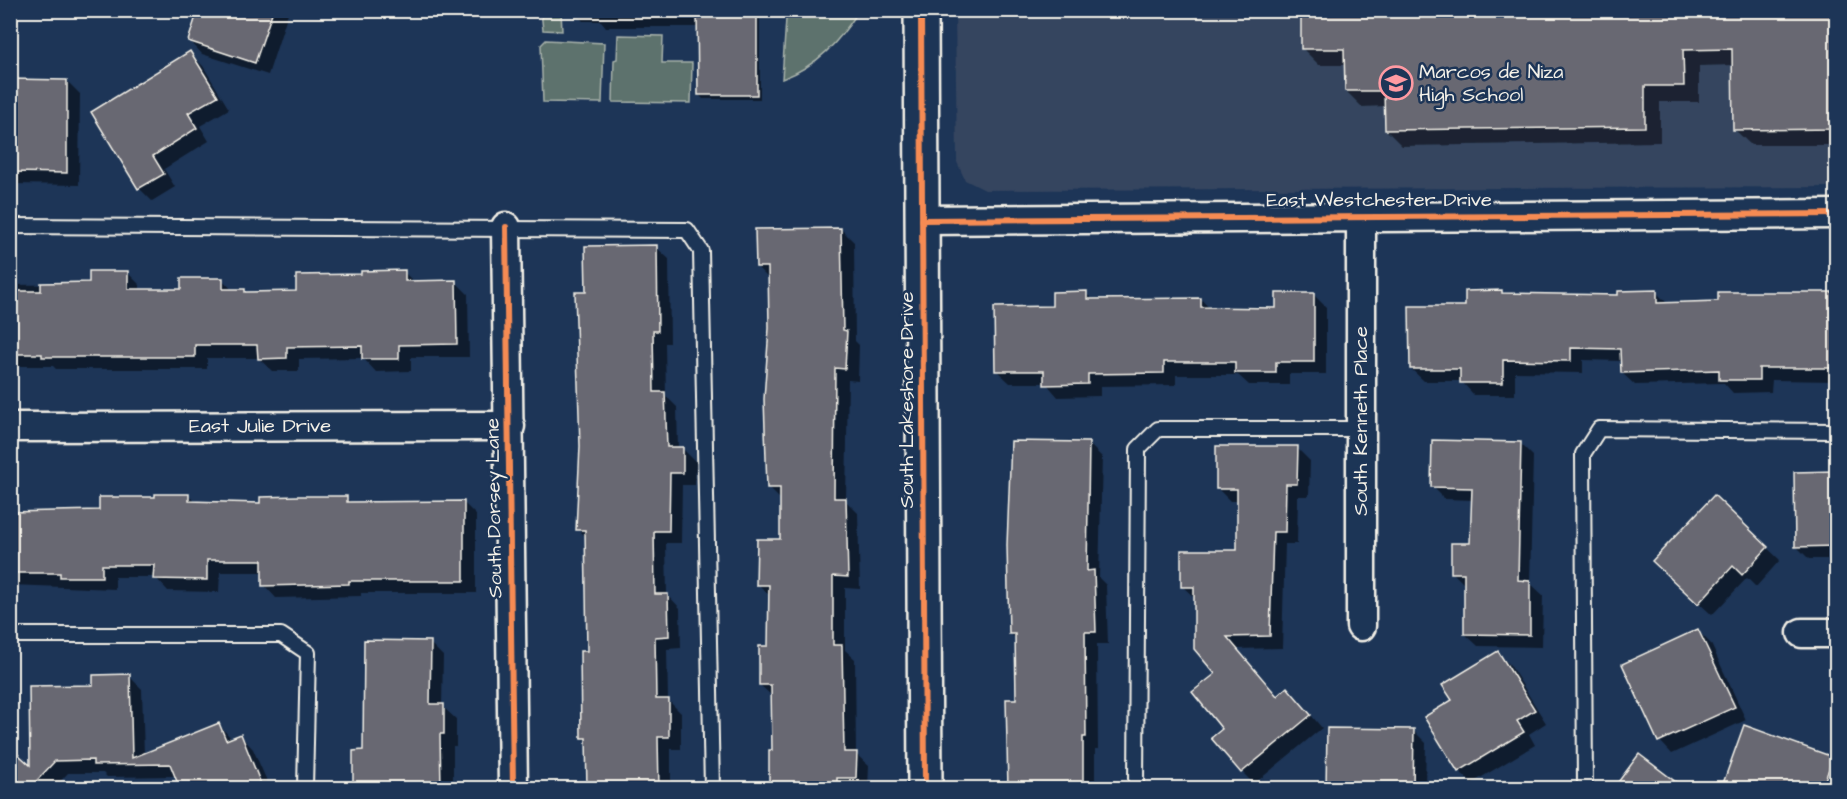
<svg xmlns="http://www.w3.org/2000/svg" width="1847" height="799" viewBox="0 0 1847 799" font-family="'Architects Daughter',sans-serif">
	<rect width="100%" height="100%" fill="#1d3557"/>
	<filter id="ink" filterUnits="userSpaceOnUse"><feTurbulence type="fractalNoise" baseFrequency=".0167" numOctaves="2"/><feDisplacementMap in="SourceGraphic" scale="12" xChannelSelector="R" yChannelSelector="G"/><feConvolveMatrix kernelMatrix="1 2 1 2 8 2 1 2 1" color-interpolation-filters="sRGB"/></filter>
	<g filter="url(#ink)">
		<!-- built -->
		<path fill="#34445f" d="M955,11h881v176l-851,3 -20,-10 -8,-18z"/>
		<!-- green -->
		<g fill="#5d726d" stroke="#a8b2aa" stroke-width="1.5">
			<path d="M796,10l63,1c-21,31 -40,54 -77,68l4,-60z"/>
			<path d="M541,11h20l1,20 -19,-1z"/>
			<path d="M618,35l45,1 -1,27h30l-1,40 -78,-1 1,-42 3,-1z"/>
			<path d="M546,40l58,3 -2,60 -59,-1 -2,-57z"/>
		</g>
		<!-- shadow -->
		<g fill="#0007">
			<path d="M200,10h89l-21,65 -66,-21 -12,-13z"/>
			<path d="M579,10h181v89h-57l-4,-4v-68h-93l-5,-6h-18l-4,-4z"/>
			<path d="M1302,10h534v135h-85l-17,-16v-64l-35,1v36h-39v40l-258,4 -16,-16v-24l-24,1 -16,-16v-26h-27l-16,-16z"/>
			<path d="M190,53l13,13 26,43 -29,17 9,15 -45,28 11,18 -23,14 -13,-13z"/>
			<path d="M10,80l57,1 13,13 -1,91 -69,-1z"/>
			<path d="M841,229l13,13 1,99 4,4 -1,36 -10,-1 -2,121 12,12 2,76 -15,-1v62l10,9 1,95 13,12 -1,22h-98l3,-36 -1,-56 -12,-11 10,-38 1,-50 -13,-13 24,-44 -1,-40 -13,-13 1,-208 -12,-12z"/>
			<path d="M656,247l13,12 1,84h-5l1,53 11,11 1,42h5l13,13 -1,23h-13l-1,58h-15l1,51 13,14 1,40 -14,1 1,51 13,13v36h-10v39h-82l-1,-45 -5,-5 5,-86 -1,-114 -9,-9 9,-235z"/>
			<path d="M127,272l13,13v6h42l40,-12 11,12 11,-1 3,4 50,-1 65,-17 42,-4 10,10h42l12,12 1,63h-58v14l-35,1 -13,-14 -64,1v12h-27l-14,-13h-51v11h-151l-3,-3h-43v-81l81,-1z"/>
			<path d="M1501,292l3,3 116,1 36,-4 12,12 52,-1 -1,-9 117,-2v89l-64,-1 -1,12 -38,1 -9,-10 -89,2 -13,-12v-12l-39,-1v13l-68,-1v23h-41l-13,-14h-37l-13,-12 56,-62z"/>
			<path d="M1086,293l7,7 108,-1 9,10h67l36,-15 13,13v67h-37v11h-40l-11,-10h-62v10l-76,1v10l-42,1 -12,-14h-36l-13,-12 57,-64z"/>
			<path d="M1089,444l13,13 -3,121 7,7 2,59h-11l1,105h-3v39h-85l8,-88 -2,-61 -6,-6z"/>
			<path d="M1521,444l12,12 -3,127 13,12 -1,52 -64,-1 -13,-12v-49l-13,-13 20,-27 1,-45 -28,-1 -13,-13z"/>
			<path d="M1297,448l13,13 -1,35h-11l-1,48h-12l-3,104 -45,1 41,48 22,5 22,26 -68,56 -12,-12 -17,-43 -8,-55 -21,-75 -13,-12 55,-36 1,-50h-9l-13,-13z"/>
			<path d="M1795,473h41v86h-27l-13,-13z"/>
			<path d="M189,496l7,7 66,1 84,-6 6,5 111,-1 13,13v78h-115v3l-85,2 -12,-13 -1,-13h-43l-1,20 -51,-1 -13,-14h-40v12l-105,-4v-72l91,-2 56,-13z"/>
			<path d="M1714,497l66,63 -24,27 -9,-9 -35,37 -46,-42z"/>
			<path d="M1698,631l13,13 35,76 -74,34 -12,-13z"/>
			<path d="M430,643l13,13 -1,50 14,13v27h-3v42h-98l9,-36z"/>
			<path d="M1498,653l12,12 36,58 -17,11 6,11 -63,38 -13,-12 -5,-71z"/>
			<path d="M129,676l13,13 2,66 75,-30 13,14 9,-3 12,13 17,39h-89l-5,-12 -69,1 -4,-4h-35l-14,15h-44l21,-20 64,-81z"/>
			<path d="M1413,730l13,13 -1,45h-98z"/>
			<path d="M1832,759l4,4v25h-113z"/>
		</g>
		<!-- building -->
		<g fill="#686772" stroke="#f4f1e8" stroke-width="1.5">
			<path d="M198,10h75l-18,53 -67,-22z"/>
			<path d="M697,10h60v85h-59z"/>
			<path d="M1301,10h535v119l-103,1 -1,-81 -49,1 1,36h-39v41l-260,3 -1,-39h-39l-1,-42h-43z"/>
			<path d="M190,51l28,45 -30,17 9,15 -44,28 11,18 -26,15 -47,-77z"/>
			<path d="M10,79l57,1v93l-57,-1z"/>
			<path d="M841,228l2,102 4,1 -2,38 -10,-1 -1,130h12l2,79 -15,-1v69h9l2,107h13l-1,26h-19v11h-68v-39h3l-1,-65h-12v-39h9l1,-61h-13l1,-46h23v-51h-13l-3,-89 5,-71 -1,-61h-12l-1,-38z"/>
			<path d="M657,245l1,86h-5l1,61h11l2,55h16v26h-13l-1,58h-15l1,63h13l1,42 -14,1 1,62h13v38h-11l1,52h-72l-1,-51h-5l-1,-87h7l-2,-121h-9l4,-84 -5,-154h11l-1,-46z"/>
			<path d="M405,270v11l51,-1 1,64 -58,1v14h-37v-13l-75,1v11l-29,1 -1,-14h-62v12h-153v-3h-32v-63h31v-8l48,-1v-11h39v18h53v-11h42v11h22v3l51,-1v-16l65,-1v-3z"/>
			<path d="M1502,290v3l116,2v-4l39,-1v13l61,-2v-9h118v76h-77v12h-40v-10l-98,3 -1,-24 -49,-1v13l-68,-1v23h-43v-14h-50l-1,-63h56v-15z"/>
			<path d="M1087,291v8l114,-1v9l75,1v-15h38v69h-38v11h-41v-11h-71v11l-76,1v10l-44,1v-14h-49l-1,-64 58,-1v-14z"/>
			<path d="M1432,440l89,2 -3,138 12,1v54l-66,-1v-61h-13v-30h19l2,-55 -41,-1z"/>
			<path d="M1011,441l78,1 -2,129 7,-1 2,62h-11l1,105h-3v52h-75l-2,-90h10l-1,-65h-6l-2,-89z"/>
			<path d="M1216,446h82l-1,38h-11l-1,48h-12l-3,104 -43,1 50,59 10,-9 24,28 -70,58 -30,-35 11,-9 -30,-37 23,-18 -21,-25v-62h-13v-37h56v-61h-21z"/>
			<path d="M1836,471v75l-41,1 -1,-75z"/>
			<path d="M155,494h34v7l71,2v-6l38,-1h49v6l117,-1v80h-115v3l-87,2v-26h-55v20l-54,-1 1,-14h-52v12h-42v-4h-50v-61l89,-2v-13h56z"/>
			<path d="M1714,495l54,52 -26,28 -9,-9 -35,38 -46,-43z"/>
			<path d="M1698,629l37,78 -77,35 -36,-78z"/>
			<path d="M364,640l67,1 -1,63h14v30h-4l1,55h-88v-38l10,-1z"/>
			<path d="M1498,651l37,59 -18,11 7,11 -66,40 -34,-55 28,-17 -10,-15z"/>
			<path d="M130,674l2,84 87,-35 7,17 15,-6 22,55h-83l-10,-25 -77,1v-5l-38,1 -26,28h-19v-42l20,18 -1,-79 64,-1v-10z"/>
			<path d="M1744,725l89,32 -11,32h-101z"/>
			<path d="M1327,728l87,1 -1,60h-87z"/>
			<path d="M1639,754l46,35h-72z"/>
		</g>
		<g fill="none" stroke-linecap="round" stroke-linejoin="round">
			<!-- lane casing -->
			<g stroke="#f4f1e8" stroke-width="18">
				<g id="lane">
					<path d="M10,226l677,4 14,21 11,537"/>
					<path d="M10,635h271l27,18 -3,135"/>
					<path d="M1136,788l2,-339 20,-20h203"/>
					<path d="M1585,788l-2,-334 16,-25 237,2"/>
				</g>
			</g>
			<!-- street casing -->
			<g stroke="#f4f1e8" stroke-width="33">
				<g id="street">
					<path d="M1361,216v410"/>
					<path d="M922,220l914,-6"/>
					<path d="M506,227l7,561"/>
					<path d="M10,427l500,-1"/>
					<path d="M1802,633h34"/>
				</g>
			</g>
			<!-- secondary casing -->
			<g stroke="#f4f1e8" stroke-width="38">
				<path id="secondary" d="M921,10l4,778"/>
			</g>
			<!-- lane -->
			<use href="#lane" stroke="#1d3557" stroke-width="14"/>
			<!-- street -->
			<use href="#street" stroke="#1d3557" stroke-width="28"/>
			<!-- secondary -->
			<use href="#secondary" stroke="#1d3557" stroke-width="33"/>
			<!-- cycleway casing -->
			<g stroke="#1d3557" stroke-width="10">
				<g id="cycleway">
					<path d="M921,10l4,778"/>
					<path d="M922,220l914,-6"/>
					<path d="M506,227l7,561"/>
				</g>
			</g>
			<!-- cycleway -->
			<use href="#cycleway" stroke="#f68b52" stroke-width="6"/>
		</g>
	</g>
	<!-- icons -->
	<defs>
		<g id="school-ring" transform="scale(1.725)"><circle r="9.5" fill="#1d3557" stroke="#ff9aa2" stroke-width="1.5"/><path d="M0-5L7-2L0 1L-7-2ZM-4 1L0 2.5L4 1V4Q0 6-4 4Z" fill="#ff9aa2"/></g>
	</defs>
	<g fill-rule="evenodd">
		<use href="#school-ring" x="1396" y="83"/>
	</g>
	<g text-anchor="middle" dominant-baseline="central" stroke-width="5" stroke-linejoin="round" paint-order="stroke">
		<!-- poi labels -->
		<g font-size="20" fill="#f4f1e8" stroke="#1d3557" text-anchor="start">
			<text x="1419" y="72">Marcos de Niza<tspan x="1419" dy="23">High School</tspan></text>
		</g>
		<!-- street labels -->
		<g font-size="20" fill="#f4f1e8" stroke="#1d3557">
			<text x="1379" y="200">East Westchester Drive</text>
			<text transform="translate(907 400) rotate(-90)">South Lakeshore Drive</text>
			<text transform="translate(1361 421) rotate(-90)">South Kenneth Place</text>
			<text x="260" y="426">East Julie Drive</text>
			<text transform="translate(494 508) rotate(-91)">South Dorsey Lane</text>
		</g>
	</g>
	<!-- margin -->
	<rect width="1847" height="799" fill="none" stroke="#1d3557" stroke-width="36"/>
	<rect x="18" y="18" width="1811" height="763" fill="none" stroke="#f4f1e8" stroke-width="2" filter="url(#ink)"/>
</svg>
